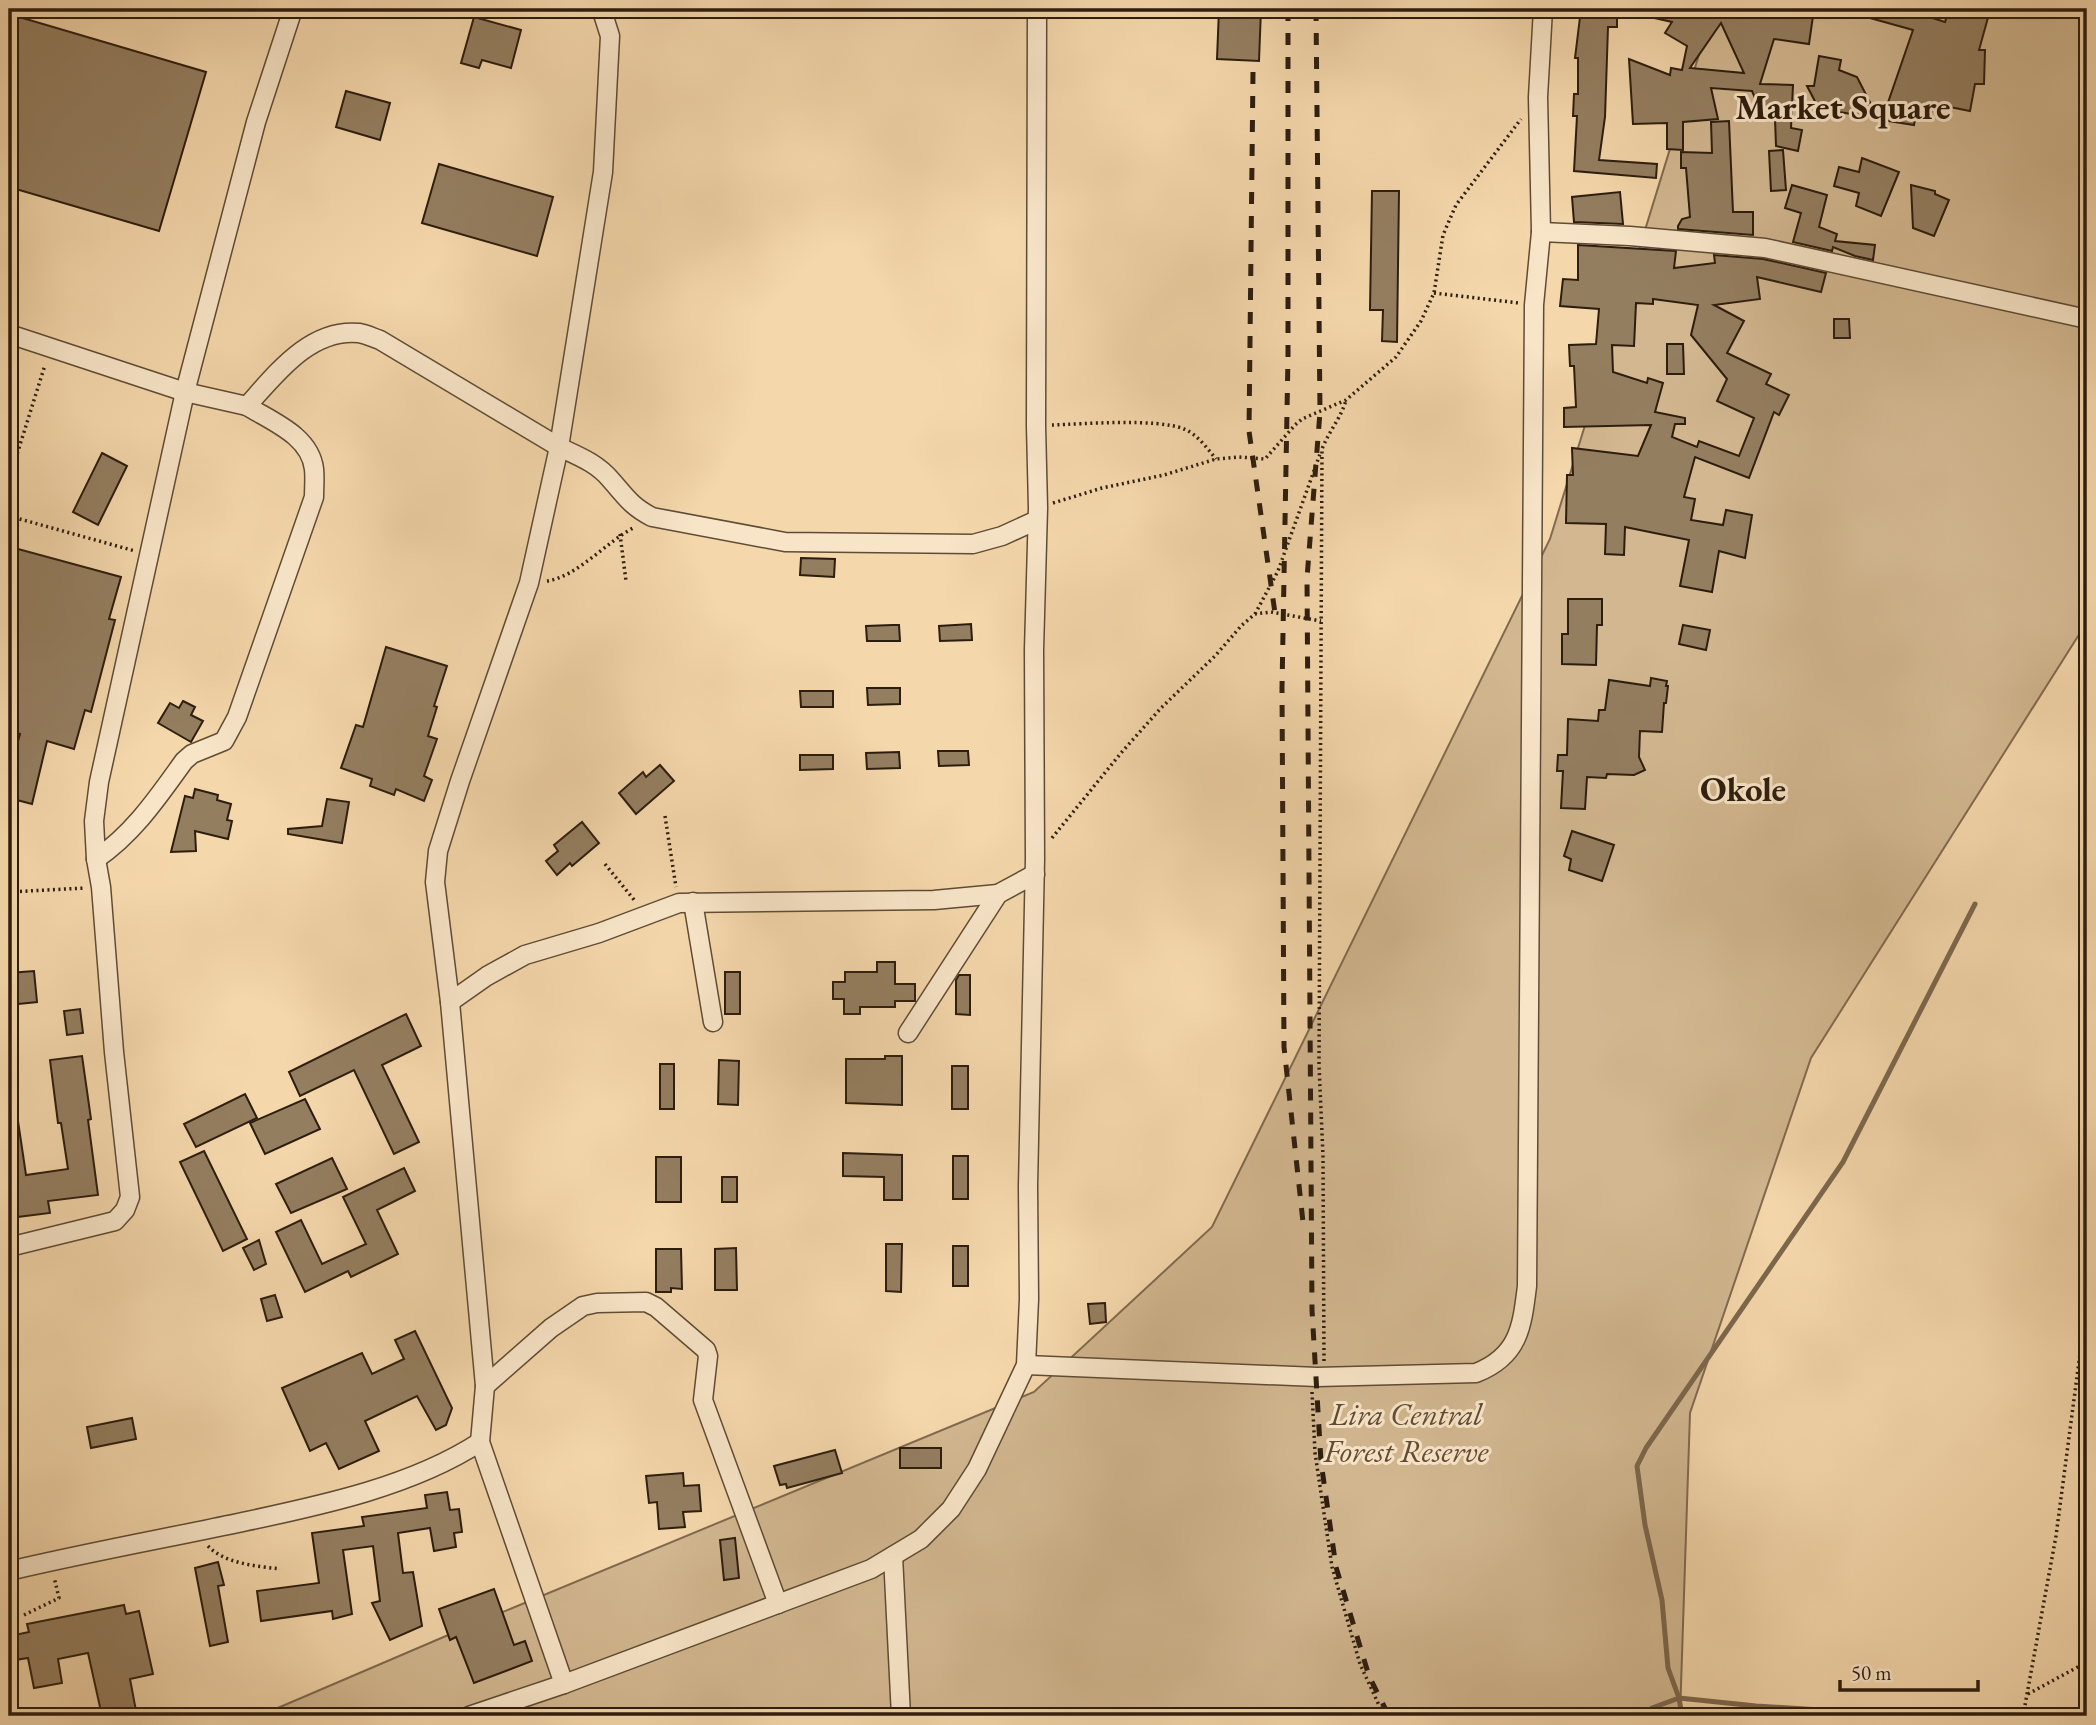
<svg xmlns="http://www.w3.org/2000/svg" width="2096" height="1725" viewBox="0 0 2096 1725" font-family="'EB Garamond',serif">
	<rect width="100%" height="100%" fill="#f4d7ab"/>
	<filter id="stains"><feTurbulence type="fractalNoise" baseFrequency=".00286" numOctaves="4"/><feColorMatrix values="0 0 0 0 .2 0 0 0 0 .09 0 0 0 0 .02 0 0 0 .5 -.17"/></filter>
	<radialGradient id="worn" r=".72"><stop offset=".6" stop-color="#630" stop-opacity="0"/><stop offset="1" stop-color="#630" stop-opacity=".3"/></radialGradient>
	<!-- green -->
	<path fill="#d2b790" stroke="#806a4f" stroke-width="2" d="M1713,9h374v608l-7,16 -269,425 -121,355 -10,303h-1421l222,-95 553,-229 178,-165 338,-688z"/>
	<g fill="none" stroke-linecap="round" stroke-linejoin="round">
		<!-- stream -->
		<g stroke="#7c674c" stroke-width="5">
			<path d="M1333,1716l18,-5 2,5"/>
			<path d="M1640,1716l12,-8 27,-10 77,8 80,5"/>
			<path d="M1682,1716l-3,-18 -11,-30 -6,-68 -17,-75 -8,-59 9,-18 197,-286 132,-258"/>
		</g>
	</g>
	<!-- building -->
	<g fill="#947e60" stroke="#2d1d0e" stroke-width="2" fill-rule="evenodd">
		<path d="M1219,9h42l-2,52 -42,-2z"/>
		<path d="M1581,9h36v18h-9l-3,90 -6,43 58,4 -1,14 -82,-7 3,-55h-4l1,-22h4v-36h-3z"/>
		<path d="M1642,9h172l-5,35 -35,-5 -14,45 33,1 -2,43 11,2 -4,21 -22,-5 -1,-27 -19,-1 1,-25 -2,5 -3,-7 -41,-3 7,31 -35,3v28l-16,-1v-26l-34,1 -4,-65 41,16 1,-7 11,2 5,-24 -22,-13 7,-11 -31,-7zM1721,23l23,50 -54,-5z"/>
		<path d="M1852,9h52l41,13 4,-13h20l20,5 -10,36h6l-1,34h-9l-5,27 -35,-7 -4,10 -14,-6 -3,17 -32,-5 31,-90 -61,-17z"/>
		<path d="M9,14l197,58 -47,159 -150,-44z"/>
		<path d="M474,17l47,13 -10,38 -29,-8 -3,8 -18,-5z"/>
		<path d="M1819,56l22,4 -2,10 18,7 21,41 -59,-9 -12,-23h7z"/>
		<path d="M346,91l44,12 -10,37 -44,-13z"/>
		<path d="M1729,121l4,91h20v23l-75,-6v-3l4,-7 8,-2 -4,-49h-5v-16l31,1 -1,-31z"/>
		<path d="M1783,150l3,40 -15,1 -2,-40z"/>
		<path d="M1862,158l37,14 -18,44 -25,-10 3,-13 -25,-7 5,-19 20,5z"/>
		<path d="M439,164l114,33 -16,59 -115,-33z"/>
		<path d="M1792,185l35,10 -8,32 18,7 -2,7 40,4 -2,15 -18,-4 -22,-9 -1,4 -39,-9 8,-29 -16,-5z"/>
		<path d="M1911,185l24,6v3l14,6 -15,36 -21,-8z"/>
		<path d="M1372,191h27l-2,151 -15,-1 1,-31h-13z"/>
		<path d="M1620,192l3,32 -49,-2 -2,-25z"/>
		<path d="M1578,245l98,6 -2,17 41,-5 -1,-8 49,4 63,14 -5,19 -64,-15 3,22 -46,6 30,16 -17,32 44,21 -5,10 23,11 -10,20 -5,-3 -25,66 -54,-21 -11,40 11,2 -4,21 32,5 3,-15 26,5 -7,43 -26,-7 -7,41 -32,-6 9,-46 -64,-13 -1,28 -19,-1 1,-30 -40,-1 1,-48h6l-1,-27 66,8 13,-31 -87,2v-19l12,-1 -2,-41h-4l-1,-21 27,-1 3,-35 -39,-3 3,-27 15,1zM1653,299l45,6 -7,30 36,44 -10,22 37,17 -15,38 -40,-15 -2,6 -25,-10 3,-13h10v-6l-30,-6 8,-29 -15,-5 -1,5 -34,-11 -1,-27 22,1 2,-43 17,1z"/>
		<path d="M1834,319h15l1,19h-16z"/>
		<path d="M1667,344h16l1,30h-17z"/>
		<path d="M102,453l25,13 -29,59 -25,-13z"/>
		<path d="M18,549l103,28 -12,42 6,1 -24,92 -6,-2 -11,39 -27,-8 -15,63 -19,-5 4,-13 -8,-2v-9l11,-41 -11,-3v-146z"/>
		<path d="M801,558l34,1 -1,18 -34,-2z"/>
		<path d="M1568,599h34v26h-5l-1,40 -34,-1v-30h6z"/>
		<path d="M971,624l1,16 -32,1 -1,-15z"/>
		<path d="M893,625h6l1,16h-33l-1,-15z"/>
		<path d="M1683,625l27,5 -4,20 -27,-6z"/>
		<path d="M386,647l61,19 -13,40 3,1 -9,29 9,3 -13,37 8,4 -8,21 -28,-12 -2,6 -24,-9 2,-7 -31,-11 15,-43 7,2z"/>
		<path d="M1651,678l16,3 -1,5h2l-2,17h-2l-2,29 -22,-1 -1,26 6,13 -11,5 -27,-1 -1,4 -19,-1 -2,32 -24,-1 2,-37h-6l1,-16h9l1,-36 30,2 1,-11h6l4,-30 41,6z"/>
		<path d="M867,688h33v16l-32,1z"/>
		<path d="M800,691h33v16h-32z"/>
		<path d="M183,701l12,6 -4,8 12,6 -12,21 -33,-19 12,-20 9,5z"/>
		<path d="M938,751h30l1,14 -30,1z"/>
		<path d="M899,752l1,16 -33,1 -1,-16z"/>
		<path d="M800,755h33v14l-33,1z"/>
		<path d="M660,765l14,16 -38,33 -17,-21 24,-21 3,5z"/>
		<path d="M195,789l23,6 -1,5 14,4 -4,16 5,1 -4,18 -33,-8 1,20 -25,1 14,-56 8,2z"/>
		<path d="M327,799l22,3 -7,41 -54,-9v-5l34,-3z"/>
		<path d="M582,822l17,21 -27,23 -2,-3 -13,12 -11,-14 12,-10 -4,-6z"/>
		<path d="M1572,831l42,14 -12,36 -33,-11 2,-11 -7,-3z"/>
		<path d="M877,962h18v22h20v17h-20v6h-35v7h-16v-15h-11v-17h12v-10h32z"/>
		<path d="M34,971l3,31 -28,3v-32z"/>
		<rect x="725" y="972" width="15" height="42"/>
		<path d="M959,975h11v40l-14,-1v-34z"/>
		<path d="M80,1009l3,24 -16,2 -3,-24z"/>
		<path d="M406,1014l15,32 -39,19 37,77 -25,12 -40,-84 -54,26 -11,-24z"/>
		<path d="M82,1056l9,63 -3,1 10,75 -50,6 2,12 -41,5v-96l9,-1 8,54 42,-6 -7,-46h-3l-8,-63z"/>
		<path d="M885,1056h17v49l-56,-2v-44h39z"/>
		<path d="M719,1060l20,1 -1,44 -20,-1z"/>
		<rect x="660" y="1064" width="14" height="45"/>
		<rect x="952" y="1066" width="16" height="43"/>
		<path d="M245,1094l12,24 -61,29 -12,-23z"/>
		<path d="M305,1099l15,30 -55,25 -15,-31z"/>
		<path d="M204,1151l43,88 -24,12 -43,-89z"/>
		<path d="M843,1153l59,2v45h-18v-23l-41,-1z"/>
		<rect x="953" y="1156" width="15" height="43"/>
		<rect x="656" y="1157" width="25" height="45"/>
		<path d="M332,1158l15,31 -56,24 -15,-29z"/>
		<path d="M404,1168l11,23 -38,19 21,44 -47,23 -3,-6 -43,21 -29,-60 25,-12 21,44 44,-20 -23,-47z"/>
		<rect x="722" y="1177" width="15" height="25"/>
		<path d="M259,1240l7,24 -12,6 -11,-22z"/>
		<path d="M886,1244h16l-1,48 -15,-1z"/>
		<rect x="953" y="1246" width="15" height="40"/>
		<path d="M736,1248l1,42h-22v-41z"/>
		<path d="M656,1249h25l1,40 -11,-1v4h-15z"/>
		<path d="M275,1295l7,22 -15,4 -6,-22z"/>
		<path d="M1105,1303l1,19 -16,2 -2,-20z"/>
		<path d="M415,1331l37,77 -6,17 -10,5 -19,-34 -52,25 14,30 -40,18 -13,-26 -16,8 -28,-63 80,-35 10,21 32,-15 -9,-19z"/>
		<path d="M132,1418l4,21 -45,9 -4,-21z"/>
		<rect x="900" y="1448" width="41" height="20"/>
		<path d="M835,1450l7,23 -55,15 -1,-4 -6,1 -6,-19z"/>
		<path d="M683,1473l1,13 15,-1 2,26 -18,1 2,15 -26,2 -2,-27 -8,1 -3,-27z"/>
		<path d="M447,1492l3,18 9,-1 3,23 -8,1 2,14 -22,4 -4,-23 -32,5 5,40 10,-1 9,54 -32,14 -18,-37 8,-2 -7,-55 -30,4 9,64 -19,5 -1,-8 -71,10 -4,-30 62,-8 -7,-50 52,-7 -2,-9 65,-9 -2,-13z"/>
		<path d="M735,1538l4,40 -15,2 -4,-40z"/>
		<path d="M218,1562l6,23 -6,1 10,56 -18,4 -15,-78z"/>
		<path d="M494,1589l20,56 11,-4 7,20 -58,22 -18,-46 -6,3 -11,-31z"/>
		<path d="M124,1605l2,9 13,-3 14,63 -23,5 7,37h-35l-14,-63 -30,6 4,24 -28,5 -6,-30 -13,2 -5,-24 19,-4 -2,-8z"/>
	</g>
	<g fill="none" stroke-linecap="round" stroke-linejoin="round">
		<!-- street casing -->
		<g stroke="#5f4c35" stroke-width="21">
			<g id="street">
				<path d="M1541,232l89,4 135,12 322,71"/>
				<path d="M9,334l176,58 62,14c29,-32 63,-78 112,-73 7,1 15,5 21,7l179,107c19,9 38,16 52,33 15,17 20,26 41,37l133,25 188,2 29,-8 35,-16"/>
				<path d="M96,859c38,-26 62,-62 88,-98l8,-7 32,-13 13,-24 77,-220c0,-9 1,-19 0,-28 -4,-33 -41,-47 -67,-63"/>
				<path d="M693,902l20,120"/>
				<path d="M450,1002l37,-26 38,-21 74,-22 80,-30 255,-3 64,-6"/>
				<path d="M908,1033l90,-139 37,-20"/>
				<path d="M9,1247l106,-26 10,-11 5,-13 -16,-145 -13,-165 -5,-28 -2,-38 5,-39 86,-390 71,-270 37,-113"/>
				<path d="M1026,1365l291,12 159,-4c43,-17 46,-46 51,-87l7,-981 7,-73 -3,-135 5,-88"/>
				<path d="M485,1386l66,-58 32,-22 14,-3 49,-1 10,5 50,43 2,6 -5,44 75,204"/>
				<path d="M893,1556l8,160"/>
				<path d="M9,1571c76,-18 153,-32 229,-48 80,-17 173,-36 242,-81"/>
				<path d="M564,1684l-84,-242 5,-56 -35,-384 -15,-120 3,-31 22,-70 69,-198 30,-136 44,-275 7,-136 -7,-22 -5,-5"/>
				<path d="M469,1716l95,-32 307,-115 50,-30 30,-30 26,-40 49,-104 3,-66 -1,-113 7,-327 -1,-209 4,-142 -2,-82 1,-417"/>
			</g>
		</g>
		<!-- path -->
		<g stroke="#2d1d0e" stroke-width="3.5" stroke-dasharray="2 3.5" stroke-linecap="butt">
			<path d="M1434,293l85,10"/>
			<path d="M1052,425c31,-1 105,-7 132,4 13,5 23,19 32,30"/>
			<path d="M9,480l36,-115"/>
			<path d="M1053,503l49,-15 62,-13 52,-16 23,-2 26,2 30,-34 7,-6 44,-19 50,-43 25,-36 13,-28 9,-58 13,-30 65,-86"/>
			<path d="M9,516l126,35"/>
			<path d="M620,534l6,47"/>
			<path d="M547,581c30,-4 60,-40 88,-54"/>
			<path d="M1255,614l23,-43 42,-117"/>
			<path d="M665,816l11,71"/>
			<path d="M1052,838l69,-85 40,-45 54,-52 27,-31 13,-11 16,-2 50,9"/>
			<path d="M605,864l30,37"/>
			<path d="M9,892l76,-4"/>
			<path d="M1324,1361l-1,-205 -4,-91 3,-616c7,-18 19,-31 24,-49"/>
			<path d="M1312,1392l3,61 17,114 28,97 24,52"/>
			<path d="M208,1546c17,18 49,20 72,23"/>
			<path d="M24,1615l35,-17 -5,-21"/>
			<path d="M2028,1694l59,-32"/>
			<path d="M2023,1716l33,-180 27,-205"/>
		</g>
		<!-- street -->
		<use href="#street" stroke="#f8e5c8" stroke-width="18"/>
		<!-- rail -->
		<g stroke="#2d1d0e" stroke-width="5" stroke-dasharray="12 12" stroke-linecap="butt">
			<path d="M1288,9v347l-6,332 2,359 19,175"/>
			<path d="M1316,9l4,403 -13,166 5,732 9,152 15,105 33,109 20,40"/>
			<path d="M1253,72l-4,359 27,189"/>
		</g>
	</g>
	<g text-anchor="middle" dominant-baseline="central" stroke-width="6" stroke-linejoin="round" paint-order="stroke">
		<!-- park labels -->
		<g font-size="32" font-style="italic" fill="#5f4b35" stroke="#f8e5c8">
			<text x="1406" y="1414">Lira Central<tspan x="1406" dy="37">Forest Reserve</tspan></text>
		</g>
		<!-- quarter labels -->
		<g font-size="35" font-weight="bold" fill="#2d1d0e" stroke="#f8e5c8">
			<text x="1843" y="106">Market Square</text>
			<text x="1743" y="788">Okole</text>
		</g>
	</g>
	<!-- margin -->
	<rect width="2096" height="1725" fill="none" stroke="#f4d7ab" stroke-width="35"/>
	<rect x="10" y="10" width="2075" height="1704" fill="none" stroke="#2d1d0e" stroke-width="3.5"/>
	<rect x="18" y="18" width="2061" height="1690" fill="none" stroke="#2d1d0e" stroke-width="2"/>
	<!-- scale -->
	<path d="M1840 1680v10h138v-10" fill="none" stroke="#2d1d0e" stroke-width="3.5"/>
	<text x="1851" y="1680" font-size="21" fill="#2d1d0e" stroke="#f8e5c8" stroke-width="5" paint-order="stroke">50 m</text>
	<rect width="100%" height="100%" filter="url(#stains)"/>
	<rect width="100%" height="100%" fill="url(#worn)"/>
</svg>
